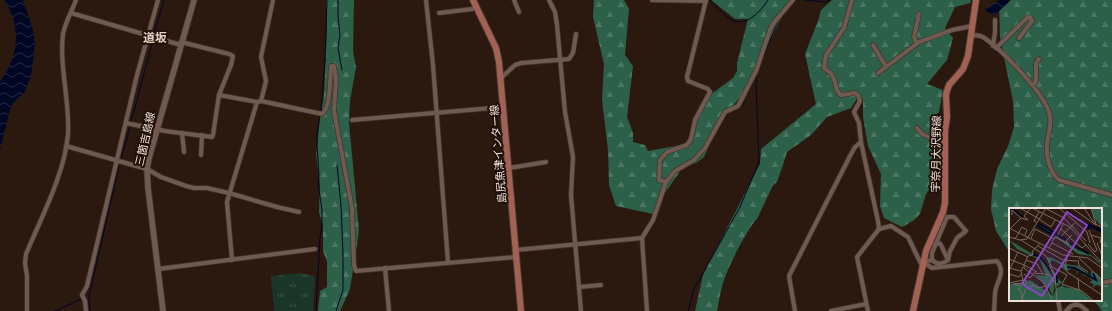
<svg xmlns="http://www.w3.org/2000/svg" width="1112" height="311" viewBox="0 0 1112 311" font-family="Mulish,'Noto Sans JP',sans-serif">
	<defs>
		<pattern id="grass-tufts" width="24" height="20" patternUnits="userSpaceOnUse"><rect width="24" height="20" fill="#1a3629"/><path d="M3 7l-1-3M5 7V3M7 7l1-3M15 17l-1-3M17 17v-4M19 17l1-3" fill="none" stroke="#3c5347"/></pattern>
		<pattern id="forest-firs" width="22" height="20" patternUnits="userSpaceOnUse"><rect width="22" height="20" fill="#2c6049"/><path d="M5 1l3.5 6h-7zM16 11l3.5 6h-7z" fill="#4b7663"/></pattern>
		<pattern id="water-waves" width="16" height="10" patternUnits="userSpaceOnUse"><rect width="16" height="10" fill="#000725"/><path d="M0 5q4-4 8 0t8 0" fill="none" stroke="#262b44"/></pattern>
	</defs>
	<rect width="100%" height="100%" fill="#2b1910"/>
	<!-- grass -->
	<path fill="url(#grass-tufts)" d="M300,273l15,3 -2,35h-39l-3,-35z"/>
	<!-- forest -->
	<g fill="url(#forest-firs)">
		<path d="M326,0h28l-1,51 3,16 -6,34 -1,21 10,109 -9,58 -10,22h-22l2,-20 7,-4v-26l-4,-10v-25l-4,-14 1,-28 -4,-29 4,-37 4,-23 3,-69z"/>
		<path d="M594,0h30l5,9 -4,46 8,11 -6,51 6,16v9l12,3 3,6 38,-7 10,-25 14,-24 23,-17 4,-7v-8l11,-44h-13l-24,-19h81l-12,20 -22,47 -7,8 -10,21 -22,27 -15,34 -8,6 -8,2 -7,5 -23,33 -5,11 -37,-8 -7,-21 -1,-35 -6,-50 2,-36 -11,-47z"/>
		<path d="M832,0h139l-1,3 -15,4 -10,21 8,10 -6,22 -20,24 16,6 -4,22 -6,5 -1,6 8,9 2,27 -7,7 -4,21 -5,7 -6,20 -6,6 -10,6 -2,1 -18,-9 -4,-12 1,-32 -13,-28 -5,-29v-18l-5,-2 -7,11 -24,9 -16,18 -24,17 -5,16 -5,14 -4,3 -16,34c-9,8 -31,52 -34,64 -3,9 -4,19 -6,28h-22l8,-36 57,-111 1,-15 55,-45 -11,-50 13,-33 3,-11z"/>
		<path d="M999,0h113v311h-10l-6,-8 -6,-3h11v-91h-91v44l-14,-22 -5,-22 1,-19 5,-21 11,-23 6,-19 -1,-26 -13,-63z"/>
	</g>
	<!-- water -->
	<g fill="url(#water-waves)">
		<path d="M4,0h19l10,30 2,14 -4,32 -7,18 -6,4 -7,8 -11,44v-68c19,-26 22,-55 4,-82z"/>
		<path d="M999,0h12l-16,15 -10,-4 2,-3z"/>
	</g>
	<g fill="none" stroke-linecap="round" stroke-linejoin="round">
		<!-- stream -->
		<g stroke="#000725" stroke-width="1">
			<path d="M338,0v16l2,19 -2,13 4,22"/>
			<path d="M707,0l3,1c7,5 14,15 22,19 15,7 29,-9 36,-20"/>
			<path d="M805,0l20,2 5,-2"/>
			<path d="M154,34l10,-34"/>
			<path d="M761,62l18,-43"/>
			<path d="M321,111l4,-51 2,-60"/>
			<path d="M131,122l22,-82"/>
			<path d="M121,159l9,-32"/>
			<path d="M55,311l26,-12"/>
			<path d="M90,311l-1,-15 30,-130"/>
			<path d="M316,311l4,-73 2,-13v-15l-4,-27 1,-8 -2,-29v-11l3,-21"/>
			<path d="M336,311l7,-21v-36l-2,-49 -4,-40"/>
			<path d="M688,311l6,-22 46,-82 19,-45 -3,-78 1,-11"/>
		</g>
		<!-- minor casing -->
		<g stroke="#423531" stroke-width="5.5">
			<g id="minor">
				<path d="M426,0l7,65 15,197"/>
				<path d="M514,0l5,12"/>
				<path d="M549,0l6,12 2,13 8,87 8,45 -2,38 10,116"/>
				<path d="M652,0l54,1"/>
				<path d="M852,0l-8,28 -18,27 -2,13c3,2 8,6 9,9 4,7 1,13 8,18l14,-2 3,2 2,6 -6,11 5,11 2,19"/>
				<path d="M71,13l110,32"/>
				<path d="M439,13l33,-4 4,-2"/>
				<path d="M971,35c4,0 8,0 12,2 18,12 63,57 67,79 2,10 -3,20 -3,30 -1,11 3,27 12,34l53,15"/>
				<path d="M917,44l-3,-7 5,-23"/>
				<path d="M873,45l13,22"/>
				<path d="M993,46l2,-14v-12"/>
				<path d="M996,48l31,-30 3,-1 2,4 -13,17"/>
				<path d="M878,73l41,-31 33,-12 20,-4"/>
				<path d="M501,78l14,-13 6,-2 48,-4 4,-6 3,-19"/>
				<path d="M1033,86l3,-6v-17l3,-4"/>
				<path d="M219,95l38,7 4,-1 61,13c9,-7 8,-37 9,-48h3l2,14 -2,31 18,97 2,57 2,6 160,-14"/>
				<path d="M261,101l5,-20 -5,-24 12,-57"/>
				<path d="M352,120l152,-13"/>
				<path d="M126,123l39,8 47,6 1,-2 6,-40 12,-30 2,-9 -4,-2 -48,-12"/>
				<path d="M917,128l5,6 23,11"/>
				<path d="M182,133l2,19"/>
				<path d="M66,146l81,23 14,8 25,9 8,2h13l22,5 48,14 22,5"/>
				<path d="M201,155l1,-20"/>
				<path d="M509,168l37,-6"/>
				<path d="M666,182l-7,-2 1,-20 7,-8 20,-7 4,-6 4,-19 15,-28 -2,-3 -20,-8 -1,-4 19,-77"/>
				<path d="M935,244l4,-1 2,2 7,15"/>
				<path d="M516,250l126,-12"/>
				<path d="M232,260l-5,-58 30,-100"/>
				<path d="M923,262l9,-2c5,5 11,4 16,0l2,-9 7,-13 9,-7 -12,-14h-7l-15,36v7"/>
				<path d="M923,262l9,6 65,-7c8,10 2,17 -1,27 -2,7 -1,16 -2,23"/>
				<path d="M385,268l4,43"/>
				<path d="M158,269l157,-20"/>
				<path d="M1101,283l11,-2"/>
				<path d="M579,287l22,-2"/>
				<path d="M1058,300l2,11"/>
				<path d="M27,311v-35l-2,-13 1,-9c15,-36 39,-81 42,-120 2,-33 -9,-67 -5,-100 2,-11 9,-23 13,-34"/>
				<path d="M86,311l-1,-10 -3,-6 5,-9 50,-211 21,-75"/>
				<path d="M647,311l-5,-73 11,-18 13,-38 9,-11 19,-11 11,-12 20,-36 13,-6 18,-35 15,-44 5,-7 17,-20"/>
				<path d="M795,311l-6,-35 61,-120 5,-9 6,-5 17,79 1,8"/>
				<path d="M831,311l35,-7"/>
				<path d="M868,311l-11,-54 22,-28 12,-3 17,11 14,29"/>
				<path d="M1066,311l5,-5 5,-2 5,2 6,5"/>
			</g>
		</g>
		<!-- secondary casing -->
		<g stroke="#423531" stroke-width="7">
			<path id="secondary" d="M163,311l-15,-123 -1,-19 2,-11 45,-158"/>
		</g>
		<!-- primary casing -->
		<g stroke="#423531" stroke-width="8">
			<g id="primary">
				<path d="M473,0l23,48 3,14 22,249"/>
				<path d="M913,311l13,-60 17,-39 2,-9v-72l2,-14 -1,-23 3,-9 14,-16 5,-13 8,-56"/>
			</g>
		</g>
		<!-- minor -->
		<use href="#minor" stroke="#705a50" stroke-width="4"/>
		<!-- secondary -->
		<use href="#secondary" stroke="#705a50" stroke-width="5.5"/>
		<!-- primary -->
		<use href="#primary" stroke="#a36154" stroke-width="6"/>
	</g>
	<g text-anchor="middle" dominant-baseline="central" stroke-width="4" stroke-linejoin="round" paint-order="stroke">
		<!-- street labels -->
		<g font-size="11" fill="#eee1db" stroke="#211007">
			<text transform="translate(145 139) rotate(-77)">三箇吉島線</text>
			<text transform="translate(498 154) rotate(-95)">島尻魚津インター線</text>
			<text transform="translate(936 154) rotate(-89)">宇奈月大沢野線</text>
		</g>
		<!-- neighbourhood labels -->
		<g font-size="12" font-weight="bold" fill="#e7cec2" stroke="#211007">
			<text x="155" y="37">道坂</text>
		</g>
	</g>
	<!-- overview -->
	<g transform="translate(1009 208)">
		<rect width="93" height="93" fill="#2b1910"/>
		<path d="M82,0h11v19l-8,-9zM28,15l41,27 13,5 8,6 2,4 -10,-9 -13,-2zM0,32l32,19 14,22 -2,15 4,-8 6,-3 1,2 14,2 15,12h-84v-17l14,-1 7,-3 23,16 -4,-7 1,-3 -2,2 -12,-13 10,1 -6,-16 -23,-11zM41,49l15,7 13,2 13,10v-5l5,2 4,4 2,9 -6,-1 -4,3 2,-4 -4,-1 2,-3 -5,-4 -4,-1 -2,4 3,-6 -5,-2 -4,4 3,-5 -5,-2 -7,3 -5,-4 1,-2 -10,-5 -2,3 2,6 3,3 3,-2 -1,8 5,4 -5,5 -10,-29z" fill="#2c6049"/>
		<path d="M57,0l16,13 20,8v4l-12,-6 -1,3z" fill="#000725"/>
		<path fill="none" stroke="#000725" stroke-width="2" d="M2,0l12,9M29,15l28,17M27,17l19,11M61,35l19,11M24,47l6,1 12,14M58,59l8,1 21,12 -3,-7M47,63l1,12"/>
		<path fill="none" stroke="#796961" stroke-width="1" d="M11,0l16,9M23,0l38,19 32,36M36,0l19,10 22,23M50,0l28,24 3,11M63,0l24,17M75,0l11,16 7,3M82,0l5,16M3,7v-5l9,8M27,9l15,10 4,-7M27,14l-2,-1 5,-9M0,20l54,27 25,3 14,10M1,21l11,-11 7,2 -4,-4 7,-8M52,21l9,8M49,27l5,-11M82,27l10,3 -1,5M52,28l14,-13M0,29l11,3 7,-1 19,-31M22,30l4,-9 19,10M61,30l12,10 4,-3M6,31l7,-12 5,3 -2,5M12,32l25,16 6,11 15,8M43,35l21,11M88,35l5,13M79,36l7,8 2,-2 -8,-20M29,38l25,14 14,1M0,40l19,9M40,40l6,-11 14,7 -3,-3 6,-6M59,47l-3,10 2,7 35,23M70,50l23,22M0,51l15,6v3l19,14 10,19M17,52l11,4 6,10 -10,-1M69,52l1,6 9,6M40,57l6,11 2,25M0,60l12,3M0,63l9,-19M28,64l-13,-7 4,-9 5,-1 -1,-3 8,-9M0,66l10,3 3,-4M15,66l6,4 3,-4M34,66l7,1 6,9M58,67l-5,9 20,7 12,10M69,70l1,12M0,75l14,-3 -2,-9 2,-4M8,80l4,3 1,10M10,81l2,-3 -8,-2 9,-1 1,-3 4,1 -3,4M13,93l3,-11 8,-5 6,3 7,-2"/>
		<path fill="#8c47c3" fill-opacity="0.15" stroke="#8c47c3" stroke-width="2" d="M58,4l20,13 -45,71 -20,-12z"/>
		<rect width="93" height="93" fill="none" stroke="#eee1db" stroke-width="2"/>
	</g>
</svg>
